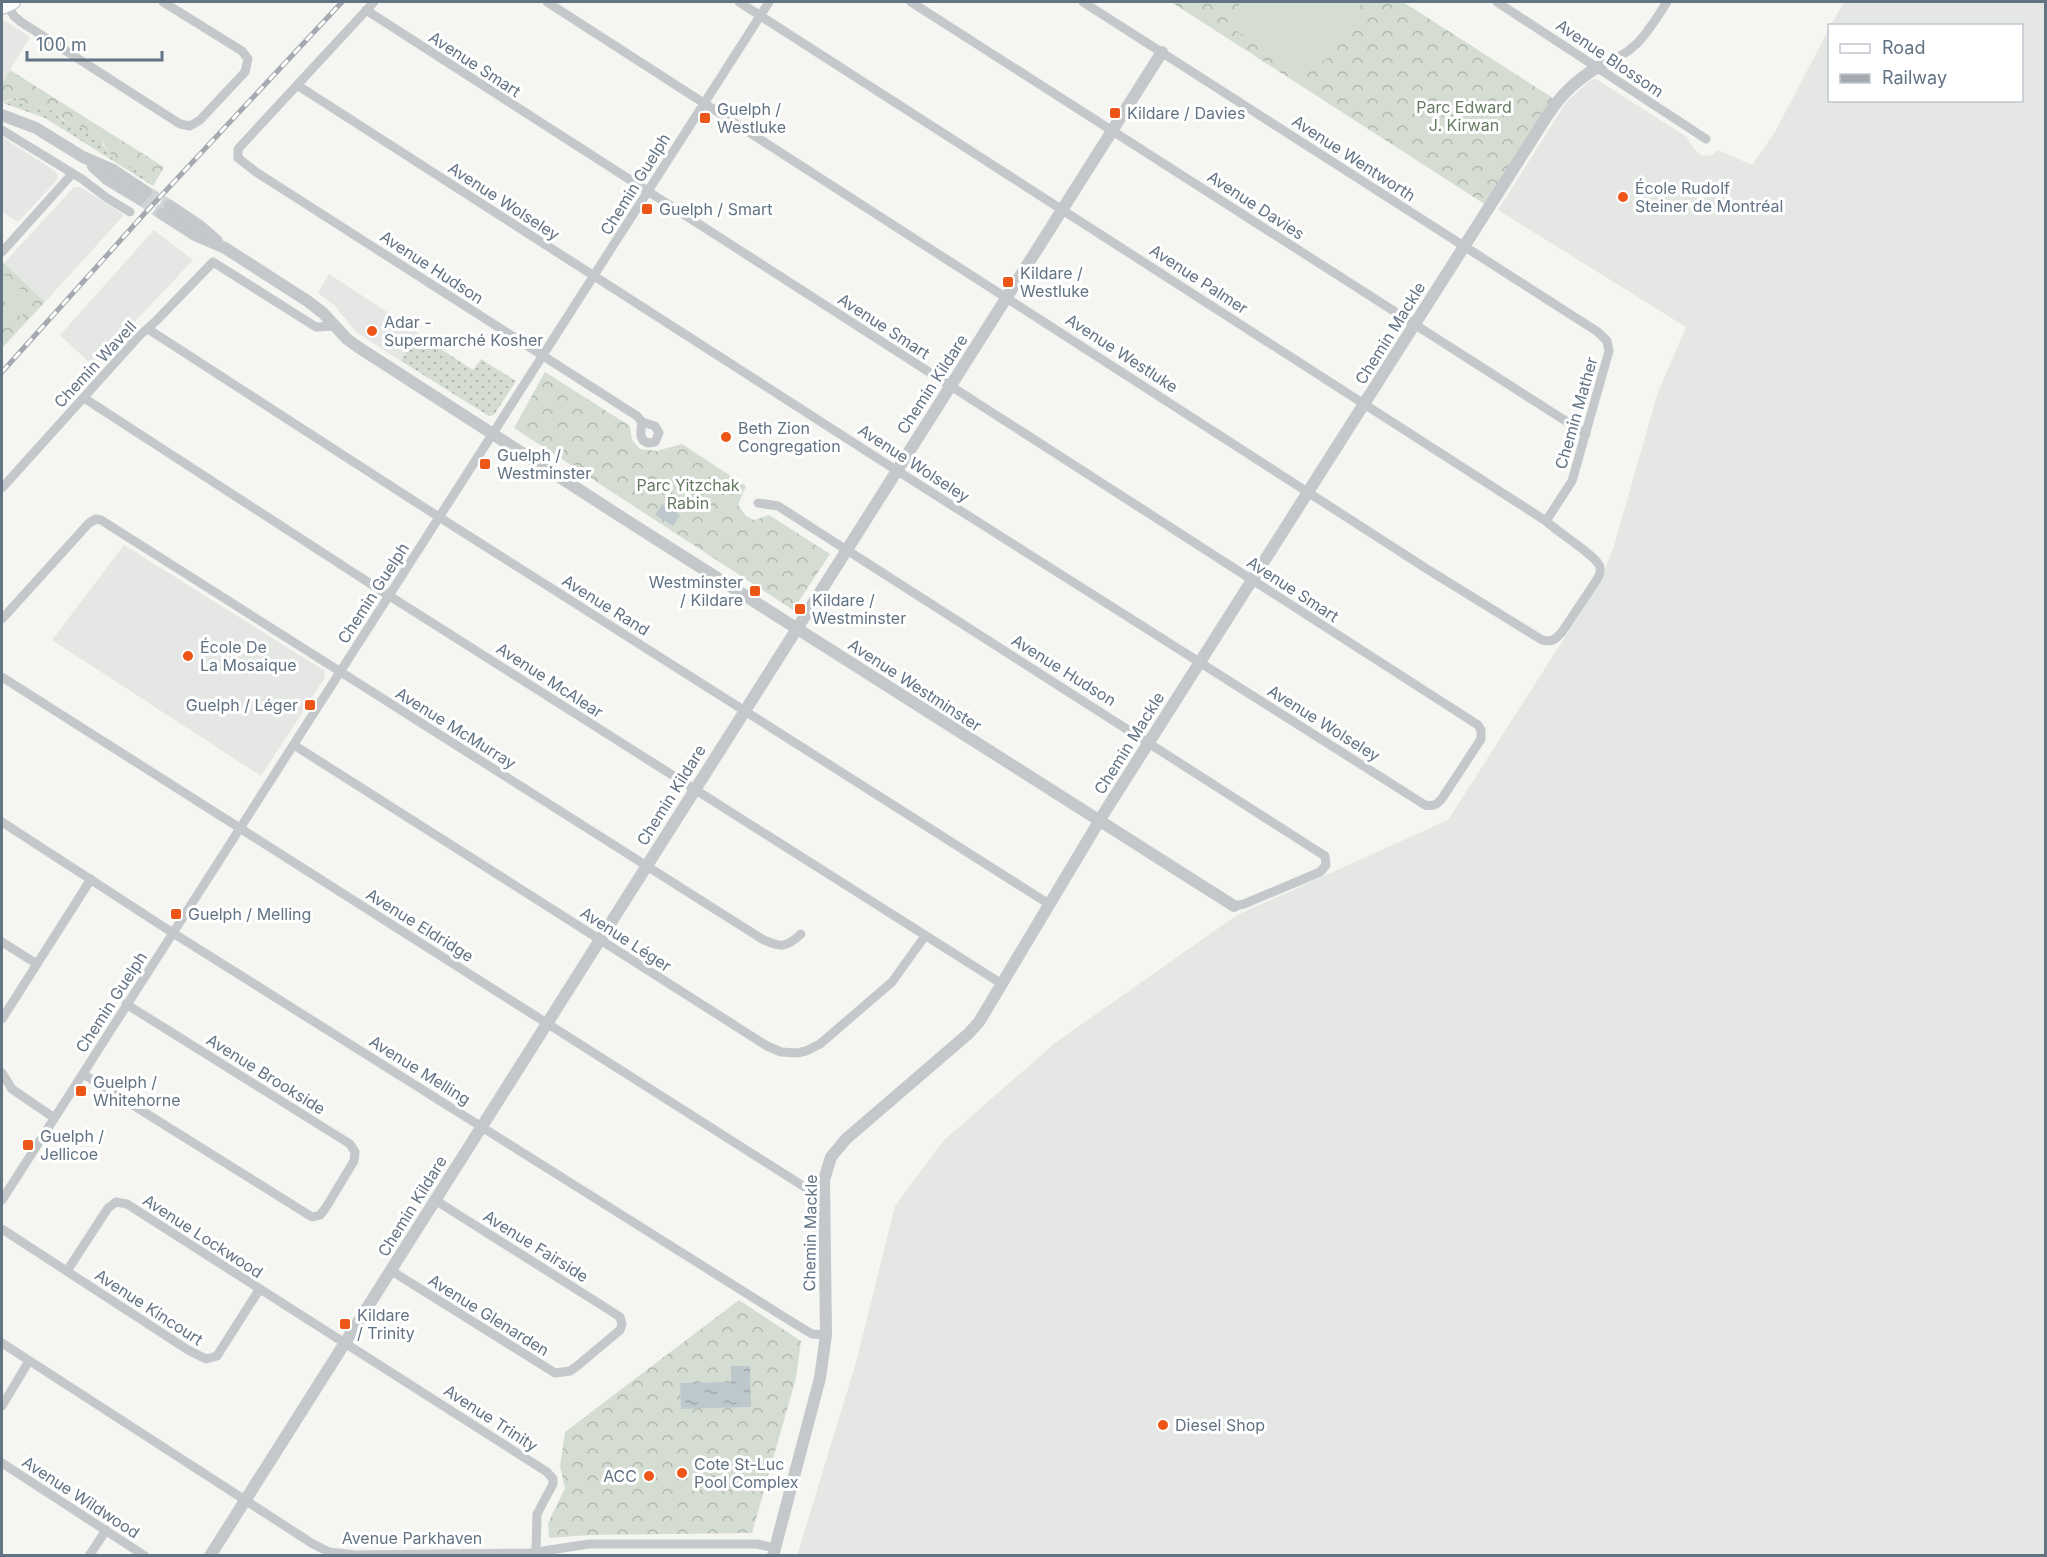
<svg xmlns="http://www.w3.org/2000/svg" width="2047" height="1557" viewBox="0 0 2047 1557" font-family="Inter,sans-serif">
	<defs>
		<pattern id="grass-dots" width="8" height="8" patternUnits="userSpaceOnUse" patternTransform="scale(1.5)"><rect width="8" height="8" fill="#d5ddd2"/><path d="M2 2h.1M6 6h.1" fill="none" stroke="#b0b8b0" stroke-width="1.8" stroke-linecap="round"/></pattern>
		<pattern id="forest-crowns" width="20" height="18" patternUnits="userSpaceOnUse" patternTransform="scale(1.5)"><rect width="20" height="18" fill="#d5ddd2"/><path d="M2 6a3 3 0 1 1 6 0M12 15a3 3 0 1 1 6 0" fill="none" stroke="#b0b8b0"/></pattern>
		<pattern id="water-ripples" width="26" height="14" patternUnits="userSpaceOnUse" patternTransform="scale(1.5)"><rect width="26" height="14" fill="#bdc8cd"/><path d="M2 4q2-2 4 0t4 0M15 11q2-2 4 0t4 0" fill="none" stroke="#9da7ac"/></pattern>
	</defs>
	<rect width="100%" height="100%" fill="#f5f5f1"/>
	<!-- built -->
	<g fill="#e5e7e4">
		<path d="M1844,2h201v1553l-1248,1 60,-197 38,-153 48,-65 112,-98 182,-128 211,-95 156,-244 3,-13 7,-17 44,-154 28,-65 -188,-117 69,-109 24,-21 5,-1 91,58 6,11 8,7 10,1 7,-6 34,15 23,-33 54,-103 1,71h192v-74l-191,-1z"/>
		<path d="M2,19l28,18 -28,46z"/>
		<path d="M2,137l53,34 3,6 -2,4 -38,41 -16,-10z"/>
		<path d="M74,187h6l44,28 -79,87 -41,-39z"/>
		<path d="M154,230l39,30 -100,106 -33,-31z"/>
		<path d="M329,274l90,59 -18,28 -45,-29 -22,-27 -16,-12z"/>
		<path d="M124,545l201,126 -1,8 -63,97 -209,-136z"/>
	</g>
	<!-- grass -->
	<g fill="url(#grass-dots)">
		<path d="M15,98l11,6 28,7 11,11 14,3 10,9 13,4 1,7 4,5 33,23 8,3 5,10 -108,-68 -42,-15z"/>
		<path d="M418,334l55,36 8,-11 35,22 -22,34 -5,1 -88,-55z"/>
	</g>
	<!-- forest -->
	<g fill="url(#forest-crowns)">
		<path d="M1171,2h232l150,96 -67,107z"/>
		<path d="M10,70l154,97 -11,19 -5,-10c-15,-6 -44,-21 -46,-38l-13,-4 -10,-9 -13,-3 -12,-11 -28,-7 -11,-6 -13,4v-19z"/>
		<path d="M4,263l41,39 -43,46v-83z"/>
		<path d="M545,372l85,54 2,14 8,9 16,2 26,-7 64,42 -8,19 8,11 8,4 15,-5 61,39 -37,56 -279,-182z"/>
		<path d="M739,1300l62,41 -5,37 -44,155 -162,2 -41,3 -1,-15 17,-35 -5,-21 5,-35z"/>
	</g>
	<!-- garden -->
	<g fill="#d5ddd2">
		<path d="M1241,2h121l-30,53 -17,11 -9,2 -16,-3 -64,-41z"/>
		<path d="M5,275l29,27 -13,15 -19,-18v-21z"/>
	</g>
	<!-- water -->
	<g fill="url(#water-ripples)">
		<path d="M662,504l18,11 -7,11 -18,-11z"/>
		<path d="M731,1366h19l1,41 -70,2 -1,-26 51,-1z"/>
	</g>
	<g fill="none" stroke-linecap="round" stroke-linejoin="round">
		<!-- tertiary-tunnel -->
		<g stroke="#d0d4d6" stroke-width="12" stroke-dasharray="12 6" stroke-linecap="butt">
			<path d="M146,192l24,14"/>
			<path d="M140,199l22,15"/>
		</g>
		<!-- secondary casing -->
		<g stroke="#b6bbc0" stroke-width="16">
			<path id="secondary" d="M2,7l11,-5"/>
		</g>
		<!-- minor -->
		<g stroke="#c4c8cb" stroke-width="9">
			<path d="M5,2l9,14 7,6 159,102 10,2 10,-6 45,-48 3,-13 -6,-8 -79,-49"/>
			<path d="M374,2l-136,147v9l18,14 381,244 5,6 13,4 4,7 -4,9 -7,1c-10,-3 -7,-12 -6,-21"/>
			<path d="M547,2l880,567 115,71c10,2 13,0 20,-8l34,-51c3,-5 5,-8 4,-14 -3,-11 -43,-35 -54,-46l-807,-519"/>
			<path d="M911,2l675,432"/>
			<path d="M1083,2l515,330 9,9 2,10 -37,130 -26,40"/>
			<path d="M1497,2l209,137"/>
			<path d="M1597,67c40,-15 48,-31 70,-65"/>
			<path d="M297,85l588,378 540,342c9,2 13,-1 18,-8l38,-58v-9l-3,-5 -1112,-715"/>
			<path d="M2,130l80,49 25,19 23,14"/>
			<path d="M2,252l70,-78"/>
			<path d="M148,329l280,181 621,394"/>
			<path d="M84,398l293,190 625,396"/>
			<path d="M2,488l137,-152 17,-15 57,-59 103,65 19,-1"/>
			<path d="M758,503l20,3 547,350 1,9 -6,7 -76,32 -10,2"/>
			<path d="M2,619l87,-96 7,-4 5,1 661,419c19,9 24,9 39,-5"/>
			<path d="M2,677l812,516 10,3"/>
			<path d="M294,745l473,301 14,6 16,1 9,-2 14,-7 72,-62 33,-46"/>
			<path d="M2,822l171,111 611,384 28,17 14,1"/>
			<path d="M2,942l35,22"/>
			<path d="M2,1019l89,-140"/>
			<path d="M2,1073l10,16 41,28"/>
			<path d="M83,1074l229,143 8,-2 5,-6 29,-48 1,-9 -5,-8 -224,-140"/>
			<path d="M2,1200l767,-1198"/>
			<path d="M2,1229l186,121 18,9 11,-3 42,-66"/>
			<path d="M390,1270l165,103 15,-2 6,-4 44,-37 2,-6 -2,-7 -6,-4 -179,-113"/>
			<path d="M67,1271l41,-63 8,-6 11,2 420,268 6,7v5l-16,30 -1,38"/>
			<path d="M2,1343l311,201 16,8 26,3 175,-2 59,-9h168l18,4"/>
			<path d="M2,1406l27,-45"/>
			<path d="M2,1463l143,93"/>
			<path d="M89,1556l17,-26"/>
		</g>
		<!-- tertiary -->
		<g stroke="#c4c8cb" stroke-width="12">
			<path d="M2,115l34,13 47,29 30,13 33,22"/>
			<path d="M93,166l14,13 33,20"/>
			<path d="M170,206l31,21 16,14"/>
			<path d="M162,214l33,21 30,13 84,54 14,11 24,26 11,8 265,171 611,388"/>
			<path d="M210,1556l952,-1504"/>
			<path d="M773,1556l47,-178 6,-43 -2,-155 7,-23 15,-18 122,-105 11,-12 125,-209 443,-697c16,-24 27,-33 50,-49"/>
		</g>
		<!-- secondary -->
		<use href="#secondary" stroke="#fff" stroke-width="14"/>
		<!-- rail casing -->
		<g stroke="#a4aab0" stroke-width="5">
			<path id="rail" d="M2,372l143,-159 197,-211"/>
		</g>
		<!-- rail -->
		<use href="#rail" stroke="#fff" stroke-width="3" stroke-dasharray="9" stroke-linecap="butt"/>
	</g>
	<!-- markers -->
	<g fill="#ee5618" stroke="#fff" stroke-width="2">
		<rect x="1109" y="107" width="12" height="12" rx="3"/>
		<rect x="699" y="112" width="12" height="12" rx="3"/>
		<circle cx="1623" cy="197" r="6"/>
		<rect x="641" y="203" width="12" height="12" rx="3"/>
		<rect x="1002" y="276" width="12" height="12" rx="3"/>
		<circle cx="372" cy="331" r="6"/>
		<circle cx="726" cy="437" r="6"/>
		<rect x="479" y="458" width="12" height="12" rx="3"/>
		<rect x="749" y="585" width="12" height="12" rx="3"/>
		<rect x="794" y="603" width="12" height="12" rx="3"/>
		<circle cx="188" cy="656" r="6"/>
		<rect x="304" y="699" width="12" height="12" rx="3"/>
		<rect x="170" y="908" width="12" height="12" rx="3"/>
		<rect x="75" y="1085" width="12" height="12" rx="3"/>
		<rect x="22" y="1139" width="12" height="12" rx="3"/>
		<rect x="339" y="1318" width="12" height="12" rx="3"/>
		<circle cx="1163" cy="1425" r="6"/>
		<circle cx="682" cy="1473" r="6"/>
		<circle cx="649" cy="1476" r="6"/>
	</g>
	<g text-anchor="middle" dominant-baseline="central" stroke-width="6" stroke-linejoin="round" paint-order="stroke">
		<!-- street labels -->
		<g font-size="16" fill="#627384" stroke="#fff">
			<text transform="translate(1610 58) rotate(34)">Avenue Blossom</text>
			<text transform="translate(475 64) rotate(33)">Avenue Smart</text>
			<text transform="translate(1354 158) rotate(33)">Avenue Wentworth</text>
			<text transform="translate(635 184) rotate(-58)">Chemin Guelph</text>
			<text transform="translate(504 201) rotate(33)">Avenue Wolseley</text>
			<text transform="translate(1256 205) rotate(33)">Avenue Davies</text>
			<text transform="translate(432 267) rotate(33)">Avenue Hudson</text>
			<text transform="translate(1199 279) rotate(33)">Avenue Palmer</text>
			<text transform="translate(884 326) rotate(33)">Avenue Smart</text>
			<text transform="translate(1390 333) rotate(-58)">Chemin Mackle</text>
			<text transform="translate(1122 353) rotate(33)">Avenue Westluke</text>
			<text transform="translate(95 364) rotate(-47)">Chemin Wavell</text>
			<text transform="translate(932 384) rotate(-57)">Chemin Kildare</text>
			<text transform="translate(1576 413) rotate(-74)">Chemin Mather</text>
			<text transform="translate(914 463) rotate(33)">Avenue Wolseley</text>
			<text transform="translate(1293 589) rotate(33)">Avenue Smart</text>
			<text transform="translate(373 593) rotate(-57)">Chemin Guelph</text>
			<text transform="translate(606 605) rotate(32)">Avenue Rand</text>
			<text transform="translate(1064 670) rotate(32)">Avenue Hudson</text>
			<text transform="translate(550 680) rotate(33)">Avenue McAlear</text>
			<text transform="translate(915 685) rotate(33)">Avenue Westminster</text>
			<text transform="translate(1324 723) rotate(32)">Avenue Wolseley</text>
			<text transform="translate(456 728) rotate(32)">Avenue McMurray</text>
			<text transform="translate(1129 743) rotate(-58)">Chemin Mackle</text>
			<text transform="translate(671 795) rotate(-58)">Chemin Kildare</text>
			<text transform="translate(420 925) rotate(32)">Avenue Eldridge</text>
			<text transform="translate(626 939) rotate(33)">Avenue Léger</text>
			<text transform="translate(111 1002) rotate(-57)">Chemin Guelph</text>
			<text transform="translate(420 1070) rotate(32)">Avenue Melling</text>
			<text transform="translate(266 1074) rotate(32)">Avenue Brookside</text>
			<text transform="translate(412 1206) rotate(-58)">Chemin Kildare</text>
			<text transform="translate(810 1233) rotate(-89)">Chemin Mackle</text>
			<text transform="translate(203 1236) rotate(33)">Avenue Lockwood</text>
			<text transform="translate(536 1246) rotate(32)">Avenue Fairside</text>
			<text transform="translate(149 1307) rotate(33)">Avenue Kincourt</text>
			<text transform="translate(489 1315) rotate(32)">Avenue Glenarden</text>
			<text transform="translate(491 1418) rotate(33)">Avenue Trinity</text>
			<text transform="translate(81 1497) rotate(33)">Avenue Wildwood</text>
			<text x="412" y="1538">Avenue Parkhaven</text>
		</g>
		<!-- park labels -->
		<g font-size="16" fill="#657b61" stroke="#fff">
			<text x="1464" y="107">Parc Edward<tspan x="1464" dy="18">J. Kirwan</tspan></text>
			<text x="688" y="485">Parc Yitzchak<tspan x="688" dy="18">Rabin</tspan></text>
		</g>
		<!-- poi labels -->
		<g font-size="16" fill="#627384" stroke="#fff" text-anchor="start">
			<text x="717" y="109">Guelph /<tspan x="717" dy="18">Westluke</tspan></text>
			<text x="1127" y="113">Kildare / Davies</text>
			<text x="1635" y="188">École Rudolf<tspan x="1635" dy="18">Steiner de Montréal</tspan></text>
			<text x="659" y="209">Guelph / Smart</text>
			<text x="1020" y="273">Kildare /<tspan x="1020" dy="18">Westluke</tspan></text>
			<text x="384" y="322">Adar -<tspan x="384" dy="18">Supermarché Kosher</tspan></text>
			<text x="738" y="428">Beth Zion<tspan x="738" dy="18">Congregation</tspan></text>
			<text x="497" y="455">Guelph /<tspan x="497" dy="18">Westminster</tspan></text>
			<text x="743" y="582" text-anchor="end">Westminster<tspan x="743" dy="18">/ Kildare</tspan></text>
			<text x="812" y="600">Kildare /<tspan x="812" dy="18">Westminster</tspan></text>
			<text x="200" y="647">École De<tspan x="200" dy="18">La Mosaique</tspan></text>
			<text x="298" y="705" text-anchor="end">Guelph / Léger</text>
			<text x="188" y="914">Guelph / Melling</text>
			<text x="93" y="1082">Guelph /<tspan x="93" dy="18">Whitehorne</tspan></text>
			<text x="40" y="1136">Guelph /<tspan x="40" dy="18">Jellicoe</tspan></text>
			<text x="357" y="1315">Kildare<tspan x="357" dy="18">/ Trinity</tspan></text>
			<text x="1175" y="1425">Diesel Shop</text>
			<text x="694" y="1464">Cote St-Luc<tspan x="694" dy="18">Pool Complex</tspan></text>
			<text x="637" y="1476" text-anchor="end">ACC</text>
		</g>
	</g>
	<!-- border -->
	<rect width="2047" height="1557" fill="none" stroke="#627384" stroke-width="6"/>
	<!-- legend -->
	<rect x="1828" y="24" width="195" height="78" fill="#ffffff" stroke="#c0c7ce" stroke-width="1.5"/>
	<rect x="1840" y="44" width="30" height="9" fill="#ffffff" stroke="#c0c7ce" stroke-width="1.5"/>
	<text x="1882" y="54" font-size="18" fill="#627384">Road</text>
	<rect x="1840" y="74" width="30" height="9" fill="#a4aab0" stroke="#c0c7ce" stroke-width="1.5"/>
	<text x="1882" y="84" font-size="18" fill="#627384">Railway</text>
	<!-- scale -->
	<path d="M27 51v9h135v-9" fill="none" stroke="#627384" stroke-width="3"/>
	<text x="36" y="51" font-size="18" fill="#627384" stroke="#ffffff" stroke-width="4.5" paint-order="stroke">100 m</text>
</svg>
